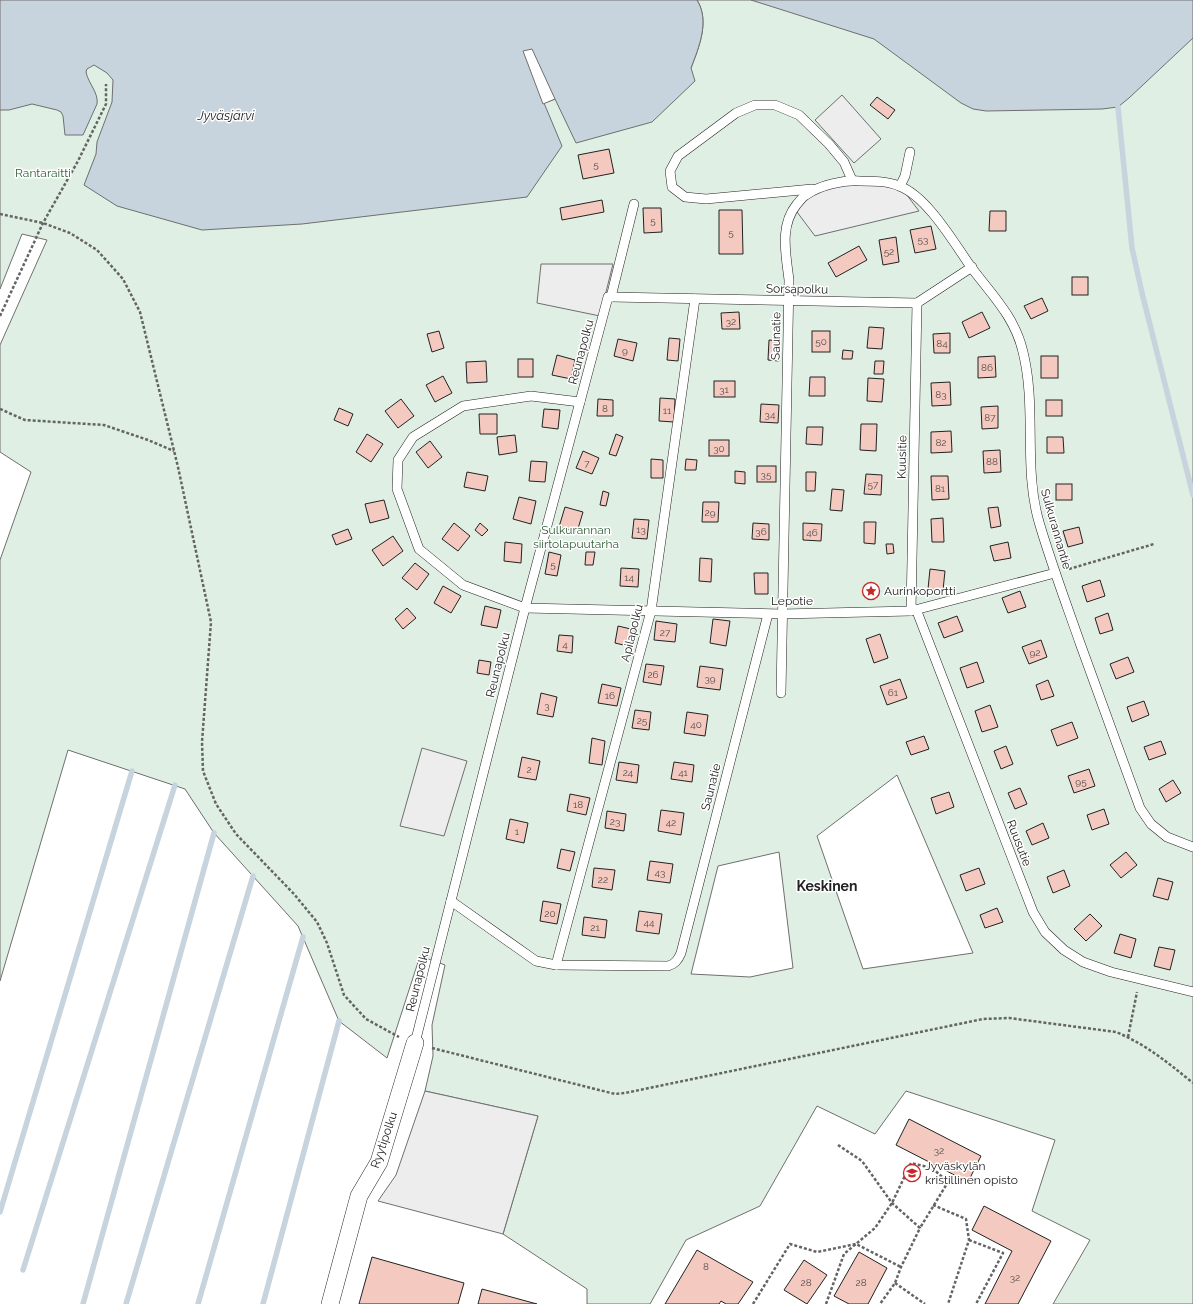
<svg xmlns="http://www.w3.org/2000/svg" width="1193" height="1304" viewBox="0 0 1193 1304" font-family="Raleway,sans-serif">
	<rect width="100%" height="100%" fill="#fff"/>
	<!-- green -->
	<path fill="#e0efe3" stroke="#6f6f6f" fill-rule="evenodd" d="M0,0l544,103 11,-4 136,-31c8,-21 19,-47 6,-68h496v1304h-140l37,-64 -58,-29 23,-71 -149,-49 -31,43 -58,-28 -57,100 -74,34 -36,64h-63v-15l-84,-55 35,-118 -113,-25 8,-35 -1,-31 13,-60 -25,-9 -33,102 -48,-37 -41,-95 -84,-93 -29,-44 -117,-39 -68,231v-421l31,-88 -31,-20v-107l47,-105 -25,-6 -22,55zM897,775l76,178 -110,16 -46,-133zM779,852l14,116 -43,9 -59,-3 27,-108z"/>
	<!-- parking -->
	<g fill="#ededed" stroke="#6f6f6f">
		<path d="M842,95l39,44 -27,24 -39,-43z"/>
		<path d="M830,184l70,2 19,25 -104,25 -21,-28z"/>
		<path d="M541,264h72l-13,52 -63,-13z"/>
		<path d="M422,748l45,13 -23,75 -44,-10z"/>
		<path d="M425,1091l113,25 -35,118 -125,-33 18,-26z"/>
	</g>
	<!-- water -->
	<g fill="#c7d3dd" stroke="#6f6f6f">
		<path d="M0,0h697c13,21 2,47 -6,68l4,13 -43,41 -76,21 -21,-44 -11,4 18,43 -35,51 -225,27 -100,6 -85,-24 -33,-21 12,-31 1,-12 15,-40 1,-22 -6,-7 -13,-8 -7,4 -1,3c2,11 13,21 11,32l-14,31h-18l-2,-19 -2,-4 -4,-2 -25,-6 -23,6h-9z"/>
		<path d="M751,0h442v38l-64,60 -11,9 -16,2 -116,2 -13,-2 -12,-6 -87,-64z"/>
	</g>
	<!-- pier -->
	<path fill="#fff" stroke="#6f6f6f" d="M532,49l23,50 -12,5 -20,-53z"/>
	<g fill="none" stroke-linecap="round" stroke-linejoin="round">
		<!-- stream -->
		<g stroke="#c7d3dd" stroke-width="5.5">
			<path d="M1118,107l14,141 10,45 51,202"/>
			<path d="M0,1212l132,-441"/>
			<path d="M23,1270l152,-485"/>
			<path d="M83,1304l131,-471"/>
			<path d="M126,1304l127,-428"/>
			<path d="M198,1304l105,-367"/>
			<path d="M263,1304l76,-283"/>
		</g>
	</g>
	<!-- building -->
	<g fill="#f3c9c0" stroke="#222">
		<path d="M877,97l18,13 -7,9 -18,-14z"/>
		<path d="M609,149l5,24 -31,6 -5,-24z"/>
		<path d="M602,200l2,12 -42,8 -2,-12z"/>
		<path d="M643,208h18l1,24 -18,1z"/>
		<path d="M719,210h23l1,44h-24z"/>
		<path d="M990,211h16v20h-17z"/>
		<path d="M931,226l5,23 -21,4 -5,-23z"/>
		<path d="M896,237l3,25 -16,3 -4,-25z"/>
		<path d="M859,246l8,14 -31,17 -8,-14z"/>
		<rect x="1072" y="277" width="16" height="18"/>
		<path d="M1042,298l6,13 -17,8 -7,-13z"/>
		<path d="M739,312l1,17h-18l-1,-16z"/>
		<path d="M982,312l8,16 -21,10 -7,-16z"/>
		<path d="M869,327l15,1 -2,21 -15,-1z"/>
		<path d="M439,331l5,17 -12,4 -5,-18z"/>
		<rect x="812" y="331" width="18" height="21"/>
		<path d="M950,333v20h-16l-1,-19z"/>
		<path d="M669,338l11,1 -2,22 -11,-1z"/>
		<path d="M618,339l19,4 -4,18 -19,-5z"/>
		<path d="M769,340l10,1v20l-11,-1z"/>
		<path d="M843,350l10,1 -1,8h-10z"/>
		<path d="M557,355l18,5 -4,19 -19,-4z"/>
		<path d="M995,356l1,21 -18,1v-21z"/>
		<rect x="1041" y="356" width="17" height="22"/>
		<rect x="518" y="359" width="15" height="18"/>
		<path d="M486,361l1,21 -20,1 -1,-21z"/>
		<path d="M875,361h9l-1,13h-9z"/>
		<path d="M443,376l9,17 -17,9 -9,-17z"/>
		<path d="M810,377h15v19h-16z"/>
		<path d="M868,378l16,1 -2,23 -15,-1z"/>
		<rect x="714" y="381" width="21" height="16"/>
		<path d="M950,382l1,23 -19,1 -1,-23z"/>
		<path d="M660,398l15,1 -1,23 -15,-1z"/>
		<path d="M401,399l13,17 -16,12 -13,-17z"/>
		<path d="M598,399l15,1v16h-16z"/>
		<rect x="1046" y="400" width="16" height="16"/>
		<path d="M761,404l18,1 -1,18 -18,-1z"/>
		<path d="M998,406v22l-16,1 -1,-22z"/>
		<path d="M339,408l14,6 -5,12 -14,-6z"/>
		<path d="M544,409l16,1 -2,19 -16,-2z"/>
		<path d="M479,414h18v20h-17z"/>
		<path d="M861,424h16l-1,27 -16,-1z"/>
		<path d="M807,427h16l-1,18 -16,-1z"/>
		<path d="M951,431l1,21 -21,1v-21z"/>
		<path d="M367,434l16,10 -12,18 -15,-10z"/>
		<path d="M616,434l7,3 -7,19 -7,-2z"/>
		<path d="M515,435l2,17 -18,3 -2,-18z"/>
		<path d="M1047,437h16l1,16h-17z"/>
		<rect x="709" y="440" width="20" height="16"/>
		<path d="M430,441l12,16 -14,11 -12,-16z"/>
		<path d="M1000,450l1,22 -17,1 -1,-22z"/>
		<path d="M583,451l16,7 -7,16 -16,-6z"/>
		<path d="M651,459l12,1v18h-12z"/>
		<path d="M686,459l11,1 -1,10h-11z"/>
		<path d="M531,461l16,1 -2,20 -16,-1z"/>
		<rect x="757" y="466" width="19" height="16"/>
		<path d="M735,471l10,1v12l-10,-1z"/>
		<path d="M467,472l21,4 -3,15 -21,-4z"/>
		<path d="M806,472h10l-1,19h-9z"/>
		<path d="M866,474l16,1 -1,20 -17,-1z"/>
		<path d="M931,476h17l1,23 -17,1z"/>
		<rect x="1056" y="484" width="16" height="16"/>
		<path d="M832,489l12,1 -2,21 -12,-1z"/>
		<path d="M603,491l6,2 -3,13 -6,-1z"/>
		<path d="M519,497l17,4 -5,23 -18,-5z"/>
		<path d="M384,500l5,18 -19,5 -5,-19z"/>
		<path d="M703,502h16l-1,20h-16z"/>
		<path d="M565,507l18,5 -6,20 -18,-5z"/>
		<path d="M998,507l3,19 -10,2 -3,-20z"/>
		<path d="M943,518l1,24h-12l-1,-23z"/>
		<path d="M634,519l15,1 -2,19 -15,-1z"/>
		<path d="M864,522h12l-1,22 -11,-1z"/>
		<path d="M454,523l16,13 -12,15 -16,-12z"/>
		<path d="M480,523l8,7 -6,6 -7,-6z"/>
		<path d="M753,523l16,1v16l-17,-1z"/>
		<path d="M803,523l19,1 -1,17 -18,-1z"/>
		<path d="M1079,527l4,16 -15,4 -5,-16z"/>
		<path d="M348,529l4,10 -16,6 -4,-10z"/>
		<path d="M393,536l10,15 -20,15 -11,-16z"/>
		<path d="M505,542l17,2 -1,19 -17,-2z"/>
		<path d="M1008,542l3,16 -17,3 -4,-15z"/>
		<path d="M886,544h7l1,9 -7,1z"/>
		<path d="M549,552l12,3 -4,21 -12,-2z"/>
		<path d="M586,552h9l-2,13h-8z"/>
		<path d="M700,558l12,1 -1,23 -12,-1z"/>
		<path d="M415,563l14,11 -12,16 -15,-12z"/>
		<path d="M621,568l18,1 -1,18 -18,-1z"/>
		<path d="M930,569l15,2 -2,19 -15,-1z"/>
		<path d="M754,573h14v21h-13z"/>
		<path d="M1100,580l5,16 -18,6 -5,-16z"/>
		<path d="M443,586l18,10 -10,17 -17,-10z"/>
		<path d="M1020,591l6,16 -18,6 -6,-15z"/>
		<path d="M485,606l16,4 -4,18 -16,-3z"/>
		<path d="M407,608l9,10 -13,11 -8,-10z"/>
		<path d="M1108,613l5,17 -13,4 -5,-16z"/>
		<path d="M957,616l6,15 -19,7 -6,-15z"/>
		<path d="M713,619l17,2 -4,25 -16,-3z"/>
		<path d="M656,621l21,3 -2,18 -21,-2z"/>
		<path d="M618,626l17,4 -3,17 -17,-4z"/>
		<path d="M880,634l8,24 -14,5 -8,-24z"/>
		<path d="M559,635l14,1 -1,17 -15,-2z"/>
		<path d="M1041,640l6,17 -18,7 -7,-17z"/>
		<path d="M1128,657l6,15 -18,7 -6,-15z"/>
		<path d="M479,660l12,2 -2,13 -12,-2z"/>
		<path d="M977,662l7,20 -17,6 -7,-20z"/>
		<path d="M646,664l18,2 -3,19 -18,-3z"/>
		<path d="M700,666l23,3 -3,21 -23,-3z"/>
		<path d="M900,679l7,19 -20,7 -7,-19z"/>
		<path d="M1048,680l6,16 -13,4 -5,-15z"/>
		<path d="M602,684l19,4 -4,18 -19,-3z"/>
		<path d="M541,693l16,4 -4,20 -16,-3z"/>
		<path d="M1144,701l5,14 -17,7 -5,-15z"/>
		<path d="M990,705l8,22 -16,5 -7,-21z"/>
		<path d="M635,710l16,2 -2,18 -17,-2z"/>
		<path d="M687,712l21,3 -3,21 -21,-3z"/>
		<path d="M1072,722l6,16 -21,8 -6,-16z"/>
		<path d="M924,736l5,13 -18,6 -5,-13z"/>
		<path d="M592,738l13,3 -3,24 -13,-2z"/>
		<path d="M1161,741l5,13 -17,6 -5,-13z"/>
		<path d="M1006,746l7,18 -12,5 -7,-18z"/>
		<path d="M522,757l18,4 -4,19 -18,-3z"/>
		<path d="M619,762l20,3 -2,18 -21,-3z"/>
		<path d="M674,762l20,3 -2,17 -21,-3z"/>
		<path d="M1089,769l6,17 -21,7 -6,-17z"/>
		<path d="M1173,780l8,13 -15,9 -7,-13z"/>
		<path d="M1020,788l7,16 -12,5 -7,-16z"/>
		<path d="M949,792l5,15 -18,7 -5,-16z"/>
		<path d="M570,794l20,4 -4,17 -19,-4z"/>
		<path d="M1104,809l5,15 -17,6 -5,-15z"/>
		<path d="M661,810l23,3 -3,22 -23,-4z"/>
		<path d="M607,811l19,3 -2,17 -19,-3z"/>
		<path d="M510,819l18,4 -4,20 -18,-4z"/>
		<path d="M1043,823l6,15 -17,7 -6,-14z"/>
		<path d="M561,849l14,3 -5,19 -13,-3z"/>
		<path d="M1126,852l11,13 -16,13 -11,-13z"/>
		<path d="M650,861l23,3 -3,19 -23,-3z"/>
		<path d="M594,868l21,2 -3,20 -20,-3z"/>
		<path d="M979,868l6,16 -19,7 -6,-16z"/>
		<path d="M1064,870l6,16 -17,7 -6,-16z"/>
		<path d="M1158,878l15,4 -5,18 -15,-4z"/>
		<path d="M543,901l18,3 -4,20 -17,-3z"/>
		<path d="M997,908l6,14 -18,6 -5,-13z"/>
		<path d="M639,911l23,3 -3,20 -23,-3z"/>
		<path d="M1090,914l12,12 -16,15 -12,-12z"/>
		<path d="M584,917l23,3 -2,18 -23,-3z"/>
		<path d="M1120,934l16,5 -5,19 -17,-5z"/>
		<path d="M1159,947l16,3 -5,20 -16,-4z"/>
		<path d="M909,1119l72,37 -13,26 -72,-37z"/>
		<path d="M984,1206l67,35 -33,63h-33l27,-53 -40,-21z"/>
		<path d="M697,1250l56,32 -15,22h-12l-5,-3 -2,3h-54z"/>
		<path d="M859,1252l28,16 -19,36h-19l-15,-8z"/>
		<path d="M372,1257l92,26 -6,21h-99z"/>
		<path d="M804,1260l23,15 -20,29 -23,-14z"/>
		<path d="M482,1289l55,15h-59z"/>
	</g>
	<g fill="none" stroke-linecap="round" stroke-linejoin="round">
		<!-- service casing -->
		<g stroke="#222" stroke-width="10">
			<g id="service">
				<path d="M900,186l5,-10 5,-24"/>
				<path d="M812,189l-106,10 -21,-2 -13,-10 -2,-16 8,-15 58,-43 19,-8h20l24,10 30,29 15,18 8,18"/>
				<path d="M611,297l306,6 55,-36"/>
				<path d="M611,297l23,-93"/>
				<path d="M580,402l-49,-6 -68,10 -50,31 -15,23 -1,29 22,60 44,36 62,23 257,6 129,-3 144,-38"/>
				<path d="M916,609l117,303 12,20 19,18 19,12 28,10 82,20"/>
				<path d="M911,611l6,-308"/>
				<path d="M781,693l8,-413c-3,-26 -10,-54 8,-76 3,-3 5,-7 9,-9 14,-10 37,-15 54,-14 13,0 27,0 39,5 28,10 55,57 72,81 21,28 44,50 52,85 14,56 0,115 16,170 12,41 27,81 41,121 20,55 40,110 60,165l11,16 16,13 26,10"/>
				<path d="M451,901l85,60 20,4 112,1c7,-2 10,-6 13,-13l87,-339"/>
				<path d="M556,965l95,-354 44,-312"/>
				<path d="M415,1043l110,-435 83,-311h3"/>
			</g>
		</g>
		<!-- minor casing -->
		<g stroke="#222" stroke-width="18">
			<path id="minor" d="M330,1304l29,-108 20,-34 36,-119"/>
		</g>
		<!-- path -->
		<g stroke="#646464" stroke-width="2.5" stroke-dasharray="3 2" stroke-linecap="butt">
			<path d="M0,214l43,9 27,10 27,17 26,29 17,33 38,155 33,155 -9,120 1,29 13,33 20,30 58,60 23,28 10,21 17,52 22,24 33,18"/>
			<path d="M0,316l43,-93 35,-62 28,-57v-20"/>
			<path d="M0,409l25,11 79,5 44,15 26,11"/>
			<path d="M1069,569l85,-25"/>
			<path d="M1128,1037l9,-45"/>
			<path d="M432,1048l183,46 10,-1 358,-74 26,-1 107,14c31,13 51,30 77,51"/>
			<path d="M838,1145l24,16 30,42 28,25 -19,39 -6,16 -15,21"/>
			<path d="M933,1205l33,14 3,21 -21,64"/>
			<path d="M969,1240l34,13 -27,51"/>
			<path d="M895,1283l30,21"/>
			<path d="M753,1304l37,-60 27,8 39,-8 45,23"/>
			<path d="M826,1304l18,-50 31,-26 17,-25 19,-40 21,5 16,14 -28,46"/>
		</g>
		<!-- service -->
		<use href="#service" stroke="#fff" stroke-width="9"/>
		<!-- minor -->
		<use href="#minor" stroke="#fff" stroke-width="17"/>
	</g>
	<!-- icons -->
	<defs>
		<g id="sight-ring" transform="scale(0.9)"><circle r="9.5" fill="#fff" stroke="#c62828" stroke-width="1.5"/><path d="M0-6L1.8-2.2L6-1.7L2.9 1.2L3.7 5.4L0 3.3L-3.7 5.4L-2.9 1.2L-6-1.7L-1.8-2.2Z" fill="#c62828"/></g>
		<g id="school-ring" transform="scale(0.9)"><circle r="9.5" fill="#fff" stroke="#c62828" stroke-width="1.5"/><path d="M0-5L7-2L0 1L-7-2ZM-4 1L0 2.5L4 1V4Q0 6-4 4Z" fill="#c62828"/></g>
	</defs>
	<g fill-rule="evenodd">
		<use href="#sight-ring" x="871" y="591"/>
		<use href="#school-ring" x="912" y="1173"/>
	</g>
	<g text-anchor="middle" dominant-baseline="central" stroke-width="3" stroke-linejoin="round" paint-order="stroke">
		<!-- number labels -->
		<g font-size="10" fill="#564c4a">
			<text x="596" y="164">5</text>
			<text x="653" y="220">5</text>
			<text x="731" y="232">5</text>
			<text x="923" y="239">53</text>
			<text x="889" y="251">52</text>
			<text x="731" y="321">32</text>
			<text x="821" y="341">50</text>
			<text x="942" y="343">84</text>
			<text x="625" y="350">9</text>
			<text x="987" y="367">86</text>
			<text x="724" y="389">31</text>
			<text x="941" y="394">83</text>
			<text x="605" y="408">8</text>
			<text x="667" y="410">11</text>
			<text x="770" y="414">34</text>
			<text x="990" y="417">87</text>
			<text x="941" y="442">82</text>
			<text x="719" y="448">30</text>
			<text x="992" y="461">88</text>
			<text x="587" y="463">7</text>
			<text x="766" y="474">35</text>
			<text x="873" y="484">57</text>
			<text x="940" y="488">81</text>
			<text x="710" y="512">29</text>
			<text x="641" y="529">13</text>
			<text x="761" y="531">36</text>
			<text x="812" y="532">46</text>
			<text x="553" y="564">5</text>
			<text x="629" y="577">14</text>
			<text x="665" y="632">27</text>
			<text x="565" y="644">4</text>
			<text x="1035" y="652">92</text>
			<text x="653" y="674">26</text>
			<text x="710" y="678">39</text>
			<text x="893" y="692">61</text>
			<text x="610" y="695">16</text>
			<text x="547" y="705">3</text>
			<text x="642" y="720">25</text>
			<text x="696" y="724">40</text>
			<text x="529" y="769">2</text>
			<text x="628" y="772">24</text>
			<text x="683" y="772">41</text>
			<text x="1081" y="781">95</text>
			<text x="578" y="804">18</text>
			<text x="615" y="821">23</text>
			<text x="671" y="822">42</text>
			<text x="517" y="831">1</text>
			<text x="660" y="872">43</text>
			<text x="603" y="879">22</text>
			<text x="550" y="913">20</text>
			<text x="649" y="922">44</text>
			<text x="595" y="927">21</text>
			<text x="939" y="1150">32</text>
			<text x="706" y="1266">8</text>
			<text x="1015" y="1277">32</text>
			<text x="806" y="1282">28</text>
			<text x="861" y="1282">28</text>
		</g>
		<!-- park labels -->
		<g font-size="12" fill="#2f5e38" stroke="#fff">
			<text x="43" y="173">Rantaraitti</text>
			<text x="576" y="530">Sulkurannan<tspan x="576" dy="14">siirtolapuutarha</tspan></text>
		</g>
		<!-- street labels -->
		<g font-size="12" fill="#222" stroke="#fff">
			<text transform="translate(797 289) rotate(1)">Sorsapolku</text>
			<text transform="translate(776 336) rotate(-89)">Saunatie</text>
			<text transform="translate(581 352) rotate(-75)">Reunapolku</text>
			<text transform="translate(902 457) rotate(-89)">Kuusitie</text>
			<text transform="translate(1056 529) rotate(74)">Sulkurannantie</text>
			<text x="792" y="601">Lepotie</text>
			<text transform="translate(632 633) rotate(-76)">Apilapolku</text>
			<text transform="translate(498 665) rotate(-76)">Reunapolku</text>
			<text transform="translate(711 787) rotate(-76)">Saunatie</text>
			<text transform="translate(1019 843) rotate(69)">Ruusutie</text>
			<text transform="translate(418 979) rotate(-76)">Reunapolku</text>
			<text transform="translate(384 1140) rotate(-71)">Ryytipolku</text>
		</g>
		<!-- poi labels -->
		<g font-size="12" fill="#222" stroke="#fff" text-anchor="start">
			<text x="884" y="591">Aurinkoportti</text>
			<text x="925" y="1166">Jyväskylän<tspan x="925" dy="14">kristillinen opisto</tspan></text>
		</g>
		<!-- water labels -->
		<g font-size="13" font-style="italic" fill="#222" stroke="#fff">
			<text x="226" y="115">Jyväsjärvi</text>
		</g>
		<!-- quarter labels -->
		<g font-size="14" font-weight="bold" fill="#222" stroke="#fff">
			<text x="827" y="886">Keskinen</text>
		</g>
	</g>
</svg>
